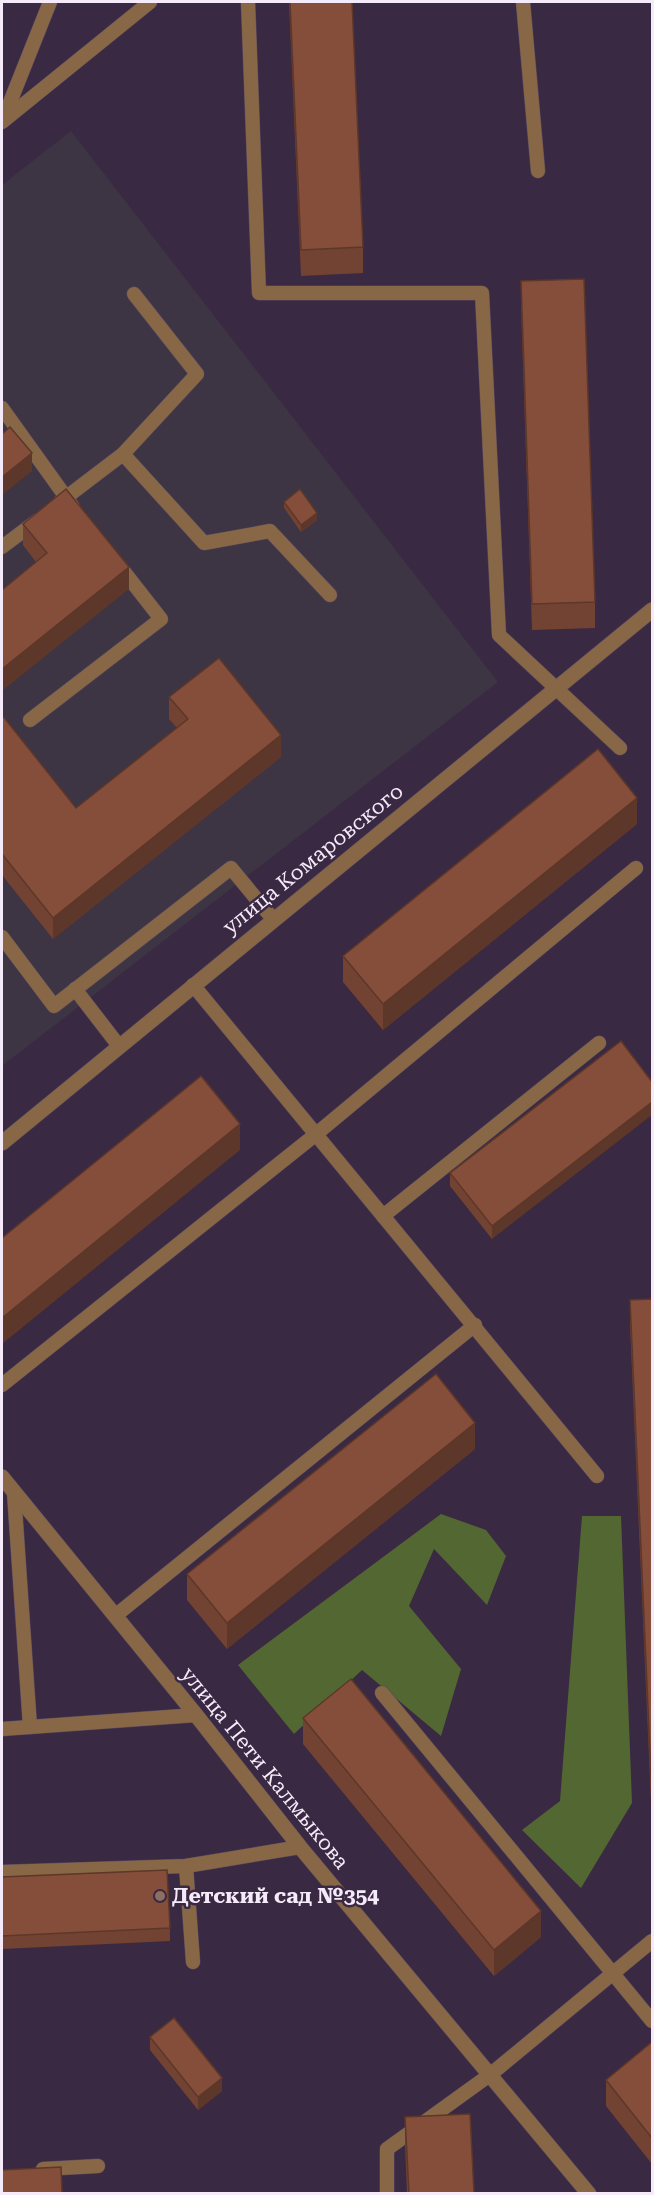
<svg xmlns="http://www.w3.org/2000/svg" width="654" height="2195" viewBox="0 0 654 2195" font-family="'Roboto Serif',serif">
	<rect width="100%" height="100%" fill="#3a2942"/>
	<!-- medical -->
	<path fill="#3d3444" d="M71,131l427,551 -496,384v-881z"/>
	<!-- forest -->
	<g fill="#536732">
		<path d="M441,1514l45,16 20,26 -19,49 -53,-56 -25,57 52,63 -20,67 -79,-66 -68,64 -56,-69z"/>
		<path d="M582,1516h39l11,287 -51,85 -59,-58 38,-29z"/>
	</g>
	<g fill="none" stroke-linecap="round" stroke-linejoin="round">
		<!-- service casing -->
		<g stroke="#58485f" stroke-width="15">
			<g id="service">
				<path d="M248,2l11,291h223l17,342 121,113"/>
				<path d="M523,2l15,169"/>
				<path d="M3,120l47,-118"/>
				<path d="M2,122l148,-120"/>
				<path d="M2,408l71,99"/>
				<path d="M123,454l81,89 66,-12 60,64"/>
				<path d="M60,502l63,-48 74,-80 -63,-80"/>
				<path d="M2,547l36,-27"/>
				<path d="M30,720l131,-101 -43,-55"/>
				<path d="M2,937l52,69 177,-138 42,51"/>
				<path d="M193,985l404,491"/>
				<path d="M75,989l44,57"/>
				<path d="M383,1216l216,-173"/>
				<path d="M2,1385l313,-250 321,-267"/>
				<path d="M14,1493l16,234"/>
				<path d="M115,1616l360,-291"/>
				<path d="M382,1693l270,328"/>
				<path d="M2,1729l194,-14"/>
				<path d="M186,1866l7,96"/>
				<path d="M2,1872l184,-6 114,-19"/>
				<path d="M43,2169l55,-3"/>
				<path d="M387,2194v-45l104,-75 161,-133"/>
			</g>
		</g>
		<!-- tertiary casing -->
		<g stroke="#58485f" stroke-width="16">
			<g id="tertiary">
				<path d="M2,1143l650,-533"/>
				<path d="M2,1477l194,238 104,132 289,347"/>
			</g>
		</g>
		<!-- service -->
		<use href="#service" stroke="#876746" stroke-width="14"/>
		<!-- tertiary -->
		<use href="#tertiary" stroke="#876746" stroke-width="15"/>
	</g>
	<!-- wall -->
	<g fill="#724332">
		<path d="M289,2h63l11,245v26l-62,3z"/>
		<path d="M521,281l74,321v26l-63,2 -11,-323z"/>
		<path d="M284,502l33,18 -16,12 -17,-24z"/>
		<path d="M23,524l106,65 -93,-27 -13,-17z"/>
		<path d="M169,697l112,60 -228,182 -51,-64v-160l74,93 101,-80 -8,-9z"/>
		<path d="M637,824l-254,206 -40,-48v-26z"/>
		<path d="M652,1082l-160,157 -42,-53v-13z"/>
		<path d="M652,1299v525l-22,-498v-26z"/>
		<path d="M475,1449l-248,200 -40,-49v-26z"/>
		<path d="M303,1718l238,219 -47,39 -191,-232z"/>
		<path d="M2,1877l168,51v13l-168,8z"/>
		<path d="M150,2037l72,54 -24,19 -48,-60z"/>
		<path d="M652,2042v122l-46,-58v-26z"/>
		<path d="M405,2117l69,76h-67l-2,-48z"/>
	</g>
	<!-- shaded-wall -->
	<g fill="#5d3729">
		<path d="M32,453v18l-30,24v-18z"/>
		<path d="M317,513v7l-16,12v-7z"/>
		<path d="M129,567v22l-127,102v-22z"/>
		<path d="M281,735v22l-228,182v-21z"/>
		<path d="M637,798v26l-254,206v-26z"/>
		<path d="M652,1102v13l-160,124v-13z"/>
		<path d="M240,1124v26l-238,194v-26z"/>
		<path d="M475,1423v26l-248,200v-26z"/>
		<path d="M541,1911v26l-47,39v-26z"/>
		<path d="M222,2078v13l-24,19v-13z"/>
	</g>
	<!-- building -->
	<g fill="#854e3a" stroke="#5d3729" stroke-width="1.5">
		<path d="M290,2h62l11,245 -62,3z"/>
		<path d="M584,279l11,323 -63,2 -11,-323z"/>
		<path d="M10,427l22,26 -30,24v-43z"/>
		<path d="M66,489l63,78 -127,102v-79l45,-37 -24,-29z"/>
		<path d="M300,489l17,24 -16,12 -17,-23z"/>
		<path d="M219,658l62,77 -228,183 -51,-64v-139l74,93 112,-89 -19,-22z"/>
		<path d="M598,749l39,49 -254,206 -40,-48z"/>
		<path d="M621,1041l31,41v20l-160,124 -42,-53z"/>
		<path d="M201,1076l39,48 -238,194v-80z"/>
		<path d="M652,1299v499l-22,-498z"/>
		<path d="M436,1374l39,49 -248,200 -40,-49z"/>
		<path d="M351,1679l190,232 -47,39 -191,-232z"/>
		<path d="M167,1870l3,58 -168,8v-59z"/>
		<path d="M174,2018l48,60 -24,19 -48,-60z"/>
		<path d="M652,2042v96l-46,-58z"/>
		<path d="M470,2114l4,79h-65l-4,-76z"/>
		<path d="M61,2167l1,26h-60v-23z"/>
	</g>
	<!-- markers -->
	<circle fill="#8d6e63" stroke="#3a2942" stroke-width="2" cx="160" cy="1896" r="6"/>
	<g text-anchor="middle" dominant-baseline="central" stroke-width="5" stroke-linejoin="round" paint-order="stroke">
		<!-- street labels -->
		<g font-size="21" fill="#f5eafa" stroke="#3a2942">
			<text transform="translate(313 859) rotate(-39)">улица Комаровского</text>
			<text transform="translate(265 1768) rotate(51)">улица Пети Калмыкова</text>
		</g>
		<!-- poi labels -->
		<g font-size="21" font-weight="bold" fill="#f5eafa" stroke="#3a2942" text-anchor="start">
			<text x="172" y="1896">Детский сад №354</text>
		</g>
	</g>
	<!-- border -->
	<rect width="654" height="2195" fill="none" stroke="#f5eafa" stroke-width="6"/>
</svg>
